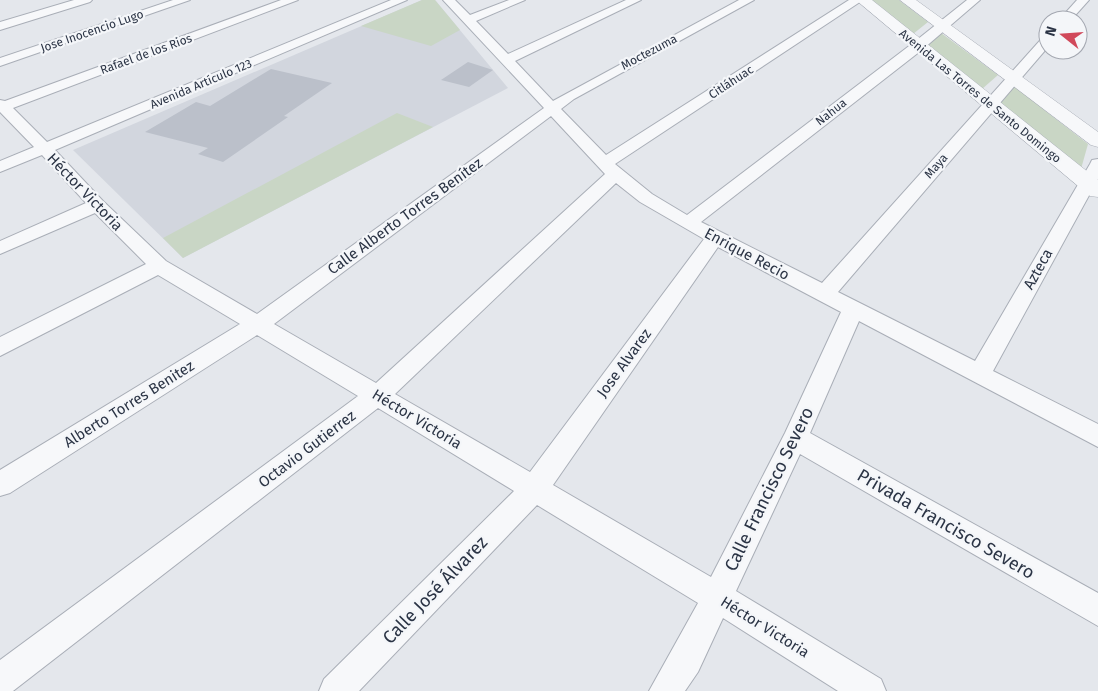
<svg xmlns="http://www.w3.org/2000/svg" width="1098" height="691" viewBox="0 0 1098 691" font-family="'Fira Sans',sans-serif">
	<rect width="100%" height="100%" fill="#e4e7ec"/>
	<!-- built -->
	<path fill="#d2d6de" d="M422,0h13l73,88 -325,170 -110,-108z"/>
	<!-- green -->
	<g fill="#c9d6c5">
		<path d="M422,0h13l25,30 -29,16 -70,-20z"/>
		<path d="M871,0h28l29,22 -15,12z"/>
		<path d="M941,33l57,42 -16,14 -55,-44z"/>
		<path d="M1010,83l78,61 -7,25 -86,-68z"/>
		<path d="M397,113l36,14 -250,131 -20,-20z"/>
	</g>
	<!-- building -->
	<g fill="#bbc0ca">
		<path d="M468,62l25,8 -24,17 -28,-7z"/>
		<path d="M271,69l61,14 -48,33 4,1 -65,45 -25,-8 10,-6 -63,-16 51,-30 14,4z"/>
	</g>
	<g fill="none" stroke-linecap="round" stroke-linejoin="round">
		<!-- minor casing -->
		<g stroke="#a9aeb7" stroke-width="2">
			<g id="minor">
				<path d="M74,0h18l-2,2 -90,28v-8z"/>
				<path d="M173,0h17l-190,66v-8z"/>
				<path d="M281,0h17l-285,108 34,34 344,-142h16l-352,150 48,51 63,60 91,53 287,-206 -101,-108h12l15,15 39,-15h16l-49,21 32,33 118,-54h15l-126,61 38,40 186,-101h15l-180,99 -13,10 45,46 243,-155h14l-248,164 37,30 35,21 226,-172 54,-43h13l-57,49 -222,173 121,61 222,-247 4,-1v12l-210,245 137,69 115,-197 2,-4 6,-1v20l-105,192 105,53v23l-239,-126 -49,112 288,160v33l-298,-172 -64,137 145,88 5,12h-48l-115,-73 -25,54 -13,19h-36l49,-88 -161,-98 -178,186h-40l5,-12 190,-188 -136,-83 -365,283h-13v-31l358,-264 -101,-61 -247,158 -10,3v-26l240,-146 -82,-49 -158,81v-19l146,-73 -51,-51 -95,41v-13l86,-38 -44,-48 -42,17v-11l34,-14 -34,-35v-12l5,1zM551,116l54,58 -229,209 -102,-59zM616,183l24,19 64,37 -174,233 -135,-78zM718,247l123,65 -56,121 -74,144 -158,-92z"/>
				<path d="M1077,0h12l-18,20h-12z"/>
			</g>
		</g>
		<!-- tertiary casing -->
		<g stroke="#a9aeb7" stroke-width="1">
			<g id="tertiary">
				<path d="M856,0h16l226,180v17l-8,-1z"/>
				<path d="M900,0h16l182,132v15l-7,-2z"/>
			</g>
		</g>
		<!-- minor -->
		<use href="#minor" fill="#f7f8fa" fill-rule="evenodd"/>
		<!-- tertiary -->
		<use href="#tertiary" fill="#f7f8fa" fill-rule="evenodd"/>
	</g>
	<g text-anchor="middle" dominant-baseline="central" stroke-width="4.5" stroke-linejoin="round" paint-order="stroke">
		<!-- far-street labels -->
		<g font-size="12" fill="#2b3445" stroke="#f4f6f9">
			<text transform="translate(92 31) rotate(-19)">Jose Inocencio Lugo</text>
			<text transform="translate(649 52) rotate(-28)">Moctezuma</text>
			<text transform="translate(146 54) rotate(-20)">Rafael de los Rios</text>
			<text transform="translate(731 82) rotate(-33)">Citláhuac</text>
			<text transform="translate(201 84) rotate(-23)">Avenida Artículo 123</text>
			<text transform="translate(980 96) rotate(39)">Avenida Las Torres de Santo Domingo</text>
			<text transform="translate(831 112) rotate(-38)">Nahua</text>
			<text transform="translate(936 166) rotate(-49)">Maya</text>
		</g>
		<!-- street labels -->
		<g font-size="15" fill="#2b3445" stroke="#f4f6f9">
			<text transform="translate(85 192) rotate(46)">Héctor Victoria</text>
			<text transform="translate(405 216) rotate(-36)">Calle Alberto Torres Benítez</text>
			<text transform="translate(747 254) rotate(28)">Enrique Recio</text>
			<text transform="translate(1038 269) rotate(-61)">Azteca</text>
			<text transform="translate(624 363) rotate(-54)">Jose Alvarez</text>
			<text transform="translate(129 404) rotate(-32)">Alberto Torres Benitez</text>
			<text transform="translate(417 419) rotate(31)">Héctor Victoria</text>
			<text transform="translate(307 449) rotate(-37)">Octavio Gutierrez</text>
			<text transform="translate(765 627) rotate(32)">Héctor Victoria</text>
		</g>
		<!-- near-street labels -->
		<g font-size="18" fill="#2b3445" stroke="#f4f6f9">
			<text transform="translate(769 489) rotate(-64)">Calle Francisco Severo</text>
			<text transform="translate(946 524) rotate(30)">Privada Francisco Severo</text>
			<text transform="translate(435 590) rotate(-46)">Calle José Álvarez</text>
		</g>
	</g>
	<!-- north arrow -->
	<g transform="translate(1063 35) rotate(287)"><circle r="24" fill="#f4f6f9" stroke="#a4a8b1"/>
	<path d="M0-4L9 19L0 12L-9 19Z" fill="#d1495b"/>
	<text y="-8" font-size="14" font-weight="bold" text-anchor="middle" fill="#2b3445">N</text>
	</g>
</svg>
